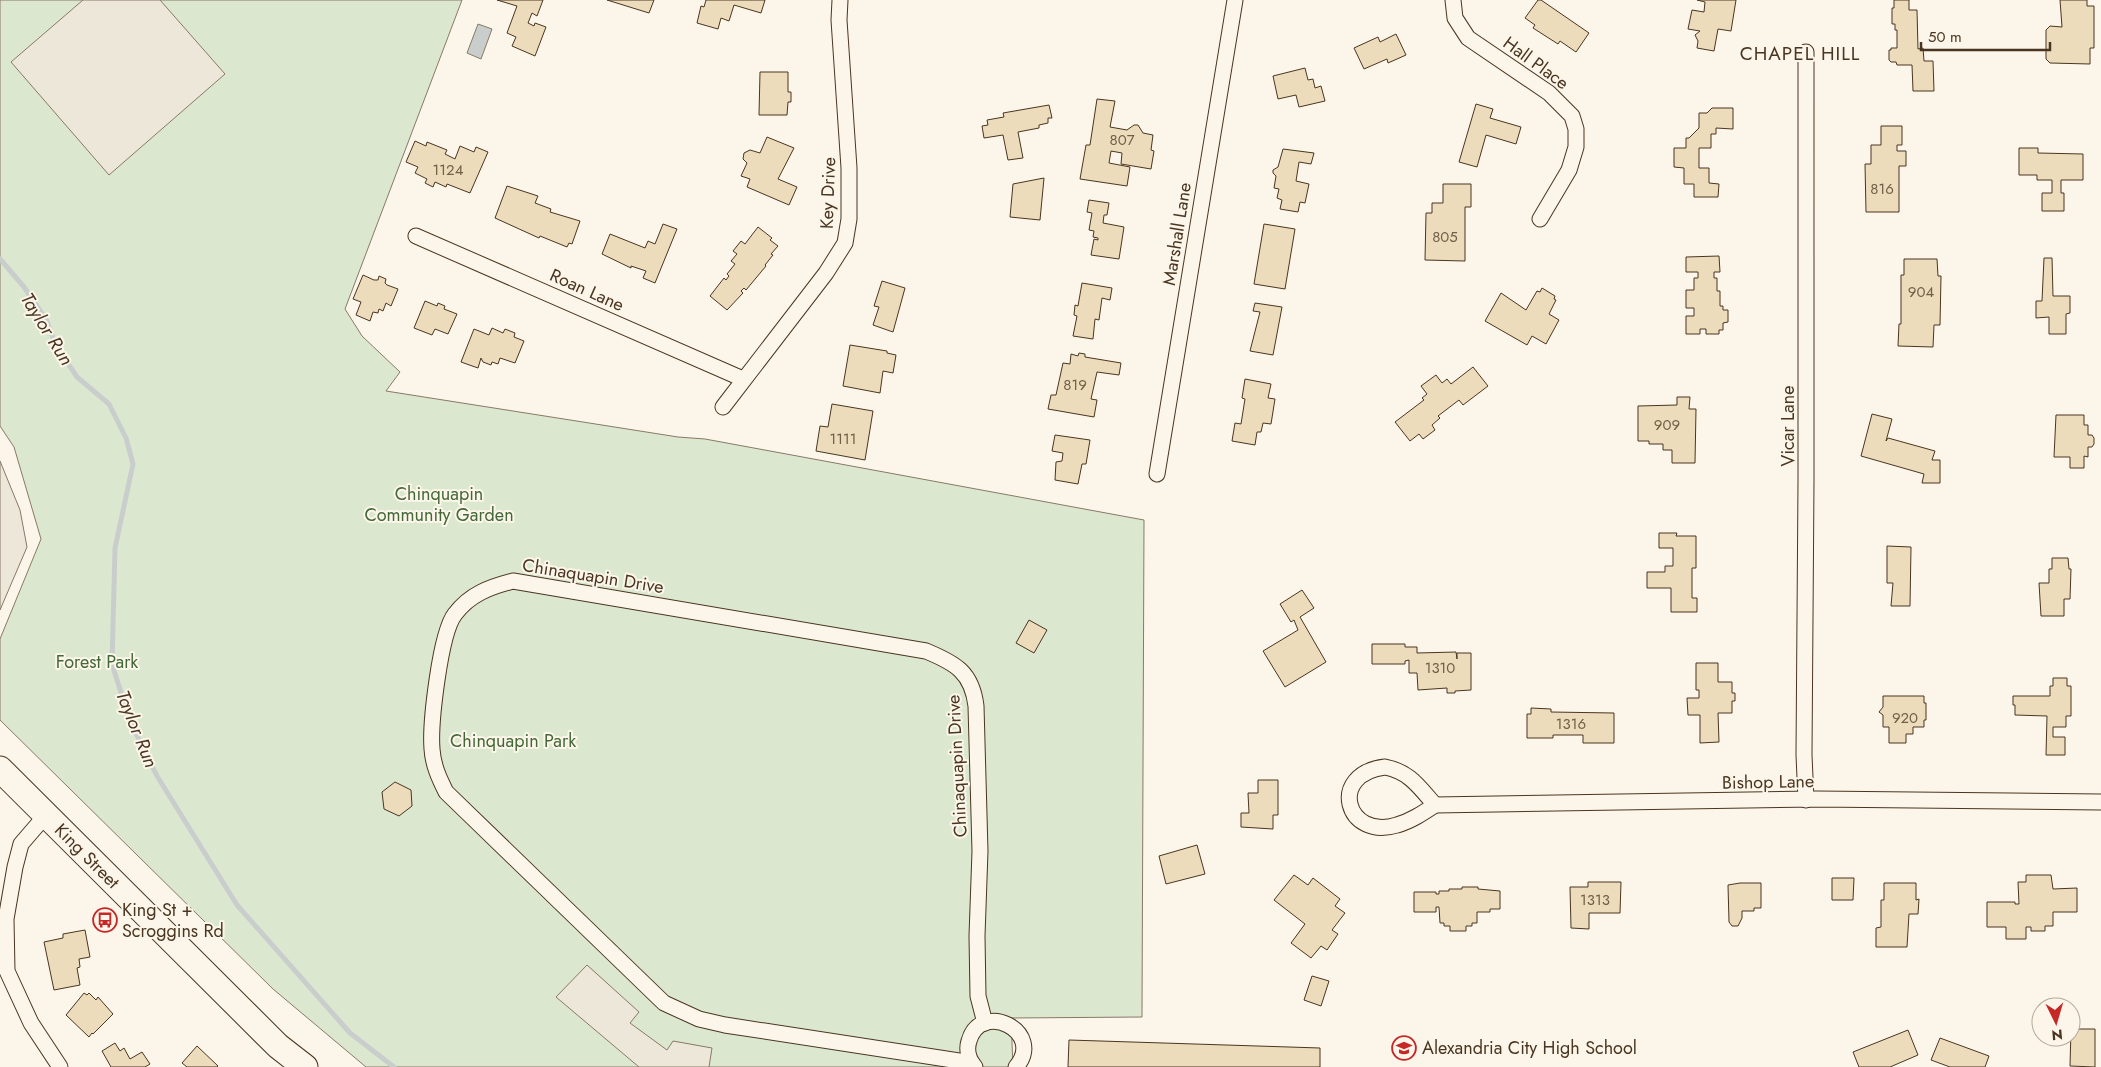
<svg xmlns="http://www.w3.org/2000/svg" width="2101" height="1067" viewBox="0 0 2101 1067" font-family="Jost,sans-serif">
	<rect width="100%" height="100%" fill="#fbf6e9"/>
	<!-- green -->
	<path fill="#dce7d0" stroke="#887966" d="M0,0h462l-117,309 17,27 38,36 -14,19 292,46 27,2 439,81 -2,497 -131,1 2,49h-647l-93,-78 -273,-269v-81l41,-100 -27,-92 -14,-21z"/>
	<!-- parking -->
	<g fill="#ede7d9" stroke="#887966">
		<path d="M83,0h77l65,74 -116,101 -98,-113z"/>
		<path d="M0,461l20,49 7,37 -27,63z"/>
		<path d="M587,965l52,47 -9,11 37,27 6,-9 39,7 -3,19h-70l-83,-70z"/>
	</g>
	<!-- water -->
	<path fill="#c9cecd" stroke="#887966" d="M478,24l14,5 -11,30 -14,-6z"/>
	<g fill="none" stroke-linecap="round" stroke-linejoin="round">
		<!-- stream -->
		<path stroke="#c9cecd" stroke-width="5" d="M0,259l24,28 23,34 8,23 22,33 32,27 17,34 7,26 -18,84 -3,116 18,57 27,55 80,129 113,128 44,34"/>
	</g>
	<!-- building -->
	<g fill="#ecdcbc" stroke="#4a3520">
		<path d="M497,0h46l-6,16 -5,-3 -4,10 6,3 1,-3 11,4 -11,29 -23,-10 4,-9 -9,-4 10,-27z"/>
		<path d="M607,0h47l-5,13z"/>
		<path d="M706,0h59l-4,13 -27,-8 -5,16 -8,-3 -3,11 -21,-6 4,-17 3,1z"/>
		<path d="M1538,0h3l48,33 -13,19 -16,-11 -2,3 -25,-16 2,-3 -10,-7z"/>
		<path d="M1697,0h39l-5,31 -13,-2 -4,22 -17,-3 1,-7 -3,-6 5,-4 -12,-2 4,-19 12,2 1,-10z"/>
		<path d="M1894,0h15v10h8l1,39 5,-1 1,13h9l1,30h-21l-1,-26h-15l-1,-3h-5l-2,-2v-10h2v-2h6v-18h-2v-6h-3v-16h2z"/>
		<path d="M2060,0h27v6h7v42h-4v16l-40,-1 -4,-4v-29l4,-4 12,1z"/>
		<path d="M1396,34l10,21 -18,8 -1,-4 -23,10 -10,-21 24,-11 2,5z"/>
		<path d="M1305,68l3,12 5,-1 2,9 6,-2 4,15 -26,6 -3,-12 -18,4 -5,-23z"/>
		<path d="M760,72h28v20h3v10h-3l-1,13h-28z"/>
		<path d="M1097,99l18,2 -5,26 17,3 7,-5h4l5,8 10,2 -2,15 3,1 -3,18 -30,-5 1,-11 -11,-2 -2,12 21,4 -3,19 -47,-7 6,-34h4z"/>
		<path d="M1476,104l17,5 -3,9 31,9 -5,17 -30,-9 -9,32 -18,-5z"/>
		<path d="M1049,105l3,13h-4v5l-9,2v3l-21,4 5,26 -15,2 -5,-25 -19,3 -2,-12 6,-1 -1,-5 17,-3 -1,-4z"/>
		<path d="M1712,108h21v21l-17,-1v6h-5v14h-12v20h10v15l10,1 -1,13h-24v-13h-10v-16l-10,-1v-19h12v-10h3l10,-10v-15h8z"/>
		<path d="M1881,126h21v19h-5v6h9v15h-7v46h-33l-1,-48h6v-19h10z"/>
		<path d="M767,137l27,11 -16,31 19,8 -8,18 -42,-18 3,-8 -9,-3 6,-13 -4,-4 1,-6 6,-3 10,3z"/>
		<path d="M415,141l11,5 1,-4 20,8 -2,4 10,5 5,-13 14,6 2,-5 12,5 -18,41 -23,-9 -1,3 -11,-5 -2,5 -8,-4 2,-4 -12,-6 3,-6 -12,-5z"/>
		<path d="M2019,148h19v5l45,1v26h-22v13h3v18h-22v-18h10v-13h-15v-5h-18z"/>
		<path d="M1283,149l31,4 -3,11 -12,-2 -3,19 13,3 -4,19 -5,-1 -2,10 -18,-3 2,-9 -5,-2 2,-9 -5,-1 2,-12 -3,-3v-3l5,-3z"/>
		<path d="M1044,178l-4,42 -30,-3 3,-33z"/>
		<path d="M1443,184h28v23h-6v54l-40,-1 1,-47h6v-10h11z"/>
		<path d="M507,186l31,10 -3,7 16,6 -1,3 30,9 -8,23 -3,-1 -2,4 -27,-11 -1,2 -44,-20z"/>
		<path d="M1089,200l20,3 -2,12h-3l-1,8 21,4 -5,32 -28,-4 3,-16 4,1v-2l-5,-1 1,-6 -5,-1 3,-17 -5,-1z"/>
		<path d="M663,224l14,5 -22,54 -12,-5 3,-7 -15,-5v2l-29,-14 8,-20 35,14 3,-7 7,3z"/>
		<path d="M1264,224l31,5 -10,60 -31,-5z"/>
		<path d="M758,227l14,11 -2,2 8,6 -7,8 2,1 -8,10 1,1 -20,24 -2,-2 -3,3 2,2 -16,17 -17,-14 14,-18 2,2 3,-4 -2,-2 8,-10 -4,-3 6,-7 -4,-3 8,-10 4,3z"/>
		<path d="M1719,256l1,16h-6v6h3v13h3v15h3v4h5v12l-5,1v7h-4v4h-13v-5h-6v5h-14v-18h8v-8h-8v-18h8v-12h4v-6h-12v-15z"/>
		<path d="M2044,258h8l1,38h17v17l-4,1v20h-17v-17l-13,1v-17h6z"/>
		<path d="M1904,259h33l1,17h3l-1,49h-6l-1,22 -35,-1 1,-22h2v-49h3z"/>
		<path d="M363,275l11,5h4l1,-4 7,3 -1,4 2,2 11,4 -7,17 -5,-3 -3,8 -4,-2 -1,4 -5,-1 -3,9 -14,-6 5,-13 -8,-3z"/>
		<path d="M882,281l23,7 -12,44 -20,-7 6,-18 -5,-1z"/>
		<path d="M1082,283l30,5 -2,12 -8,-2 -3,22 -4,-1 -2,20 -20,-3 4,-20 -3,-1 1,-10 3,1z"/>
		<path d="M1542,288l13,8 -1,3 2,1 -7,14 10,6 -13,24 -14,-8 -5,9 -42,-24 16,-28 25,17 11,-19 3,1z"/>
		<path d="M425,301l12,5 1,-3 7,3 -1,3 13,5 -9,20 -13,-5 -3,6 -18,-7z"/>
		<path d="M1255,303l27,4 -9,48 -23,-4 10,-39 -7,-1z"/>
		<path d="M492,328l11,5 2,-4 10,4 -1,4 10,4 -9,22 -15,-5 -2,6 -6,-2 -1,3 -8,-3 -2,-4 -3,10 -17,-6 13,-33 15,6z"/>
		<path d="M850,345l37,6v2l9,2 -3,18 -10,-2 -3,22 -37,-7z"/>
		<path d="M1079,353l6,1v3l36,6 -2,12 -22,-3 -6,27 6,1 -3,17 -46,-8 3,-14h5l7,-32 7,1 1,-10 7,2z"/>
		<path d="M1473,367l15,19 -25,19 -4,-5 -21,16 2,2 -8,7 3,5 -12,9 -4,-5 -9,7 -15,-19 29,-22 -2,-2 5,-4 -6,-8 15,-11 6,8 5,-4 4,5z"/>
		<path d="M1245,379l26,5 -3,14 7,1 -4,25 -8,-1 -2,9h-4l-2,13 -23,-4 3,-18 6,1 4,-25 -3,-1z"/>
		<path d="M1677,397h13l-1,12h7l-1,54h-23v-13h-9v-6h-14v-3h-11v-35l39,-1z"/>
		<path d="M832,404l41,7 -8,49 -49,-9 4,-25 8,1z"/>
		<path d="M1872,414l20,5 -6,22 2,-3 47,13 -3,9h8v23h-18l2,-9 -63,-18z"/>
		<path d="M2056,415h28v10h4v10h4l2,3v6l-2,3h-4v10l-4,-1v12h-14v-11h-16z"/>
		<path d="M1055,435l35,5 -4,24h-4l-4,20 -23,-4 1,-18 6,-1 1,-8 -11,-2z"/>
		<path d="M1659,533h18l-1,3h20v32h-4v30h5v14h-26v-24h-24v-16h18v-6h8v-18h-14z"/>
		<path d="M1887,546l24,1 -1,59h-19l2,-23h-6z"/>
		<path d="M2052,558h16l1,11h2l-1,30h-6v17h-23l-2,-33h10v-14h3z"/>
		<path d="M1302,590l12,18 -14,9 26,45 -41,25 -22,-36 35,-21 -4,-10 -3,2 -11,-18z"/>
		<path d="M1029,620l18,10 -13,23 -18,-10z"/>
		<path d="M1372,644h33v3h12v6l39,-1 1,7v-6h14v37l-16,1v2h-8v-5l-29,2 -1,-17h-8v-13l-4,1v3h-33z"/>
		<path d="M1696,663h22v19h14v11h3v8h-3v12h-14l1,29 -19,1v-28h-12l-1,-17h12v-8h-3z"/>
		<path d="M2053,678h14v8h4v30h-5v11h-13v10h12v18h-19l1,-39 -32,-1v-10h-2v-9h37v-10h3z"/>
		<path d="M1883,696h41v7h2v17h-2v7h-11v7h-7v9h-17v-16h-6v-12l-4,-3 4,-5z"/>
		<path d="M1531,708l20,1v3l63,1v30h-31v-8h-30v3h-26v-24h4z"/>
		<path d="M1258,780h20v35h-5v14l-32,-2v-14h8l-1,-20h10z"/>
		<path d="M395,782l16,8 1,16 -13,10 -15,-7 -2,-17z"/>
		<path d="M1197,845l8,29 -39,10 -7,-28z"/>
		<path d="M1294,875l14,10 5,-7 27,21 -5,7 10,7 -13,17 6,4 -11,16 -6,-4 -10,12 -20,-15 14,-19 -31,-24z"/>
		<path d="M2026,875h25l2,14 24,-1v24h-24v14h-8v5h-14v-4h-5v12h-20v-12h-19v-25h28v2h4l-1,-22h8z"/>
		<path d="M1832,878h22l-1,22h-21z"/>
		<path d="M1588,882h33l-1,31h-31v16l-18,-1 -1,-41h18z"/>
		<path d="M1740,883h21v25h-7v3h-12v7l-4,8h-6l-3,-4 -1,-37z"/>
		<path d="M1884,883h32v17l3,-1 -1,15h-9l-2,33h-31v-19l5,-1v-27h3z"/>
		<path d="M1462,887h16v2l22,2v18h-10v3h-13v11h-5v3h-6v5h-16v-5h-6v-3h-4l-1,-16h-3v5h-22v-20h22v2h3v-3h10v-2h13z"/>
		<path d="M85,930l5,27 -11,2 1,8 -3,1 3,17 -26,5 -10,-48 19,-4v-4z"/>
		<path d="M1312,976l17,5 -8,25 -17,-6z"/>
		<path d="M84,993l3,2 2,-2 7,7 2,-3 15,17 -20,20 -1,-1 -3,4 -23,-22z"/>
		<path d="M2071,1029h24v38l-25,-1z"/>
		<path d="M1908,1030l10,25 -28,12h-31l-6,-15z"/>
		<path d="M1940,1038l49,18 -4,11h-35l-19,-7z"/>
		<path d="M1069,1040l251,8v19h-252z"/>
		<path d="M115,1043l5,8 4,-3 6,11 12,-7 8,12 -5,3h-34l-9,-16z"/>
		<path d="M197,1046l21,20 -1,1h-30l-5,-4z"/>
	</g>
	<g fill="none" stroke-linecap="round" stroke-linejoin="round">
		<!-- street casing -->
		<g stroke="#4a3520" stroke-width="17">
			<g id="street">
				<path d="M1453,0l2,18 13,20 81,55 23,23 4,13v18l-7,23 -29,49"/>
				<path d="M416,236l327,143"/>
				<path d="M723,407l103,-134 19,-30 4,-24v-51l-10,-148 1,-20"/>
				<path d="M1157,474l78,-474"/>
				<path d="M1385,767c25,5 34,20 50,38 -12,8 -24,16 -38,20 -51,16 -70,-51 -12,-58z"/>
				<path d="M1806,800l-2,-45 2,-274v-429"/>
				<path d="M1435,805l382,-6 284,3"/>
				<path d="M46,815l-25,29 -6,23 -9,52 1,52 24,52 29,44"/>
				<path d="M972,1063l-247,-38 -26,-6 -35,-16 -218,-211c-7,-14 -13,-27 -14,-43 -2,-25 8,-116 23,-135 15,-20 35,-27 58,-33l413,70c29,12 46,21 50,55l4,145 -3,85 1,60 7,27"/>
				<path d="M975,1067c-6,-7 -9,-17 -6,-26 12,-42 77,-9 47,26"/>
			</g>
		</g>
		<!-- primary casing -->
		<g stroke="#4a3520" stroke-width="27">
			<path id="primary" d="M0,769l278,277 27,21"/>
		</g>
		<!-- street -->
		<use href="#street" stroke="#fbf6e9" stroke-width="15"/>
		<!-- primary -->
		<use href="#primary" stroke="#fbf6e9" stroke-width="25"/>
	</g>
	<!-- icons -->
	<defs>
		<g id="bus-ring" transform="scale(1.25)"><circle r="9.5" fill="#fbf6e9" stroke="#c62828" stroke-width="1.5"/><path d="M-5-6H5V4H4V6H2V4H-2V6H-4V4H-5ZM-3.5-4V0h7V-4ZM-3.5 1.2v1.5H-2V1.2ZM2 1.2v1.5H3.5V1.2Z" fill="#c62828"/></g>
		<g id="school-ring" transform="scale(1.25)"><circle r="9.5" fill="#fbf6e9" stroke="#c62828" stroke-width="1.5"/><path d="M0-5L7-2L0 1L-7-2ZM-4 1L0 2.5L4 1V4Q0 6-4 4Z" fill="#c62828"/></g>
	</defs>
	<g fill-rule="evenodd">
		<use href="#bus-ring" x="105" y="920"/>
		<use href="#school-ring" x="1404" y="1048"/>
	</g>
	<g text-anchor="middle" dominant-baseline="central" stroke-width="4" stroke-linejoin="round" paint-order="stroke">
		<!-- number labels -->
		<g font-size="15" fill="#725f47">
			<text x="1122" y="140">807</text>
			<text x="448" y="170">1124</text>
			<text x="1882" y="189">816</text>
			<text x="1445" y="237">805</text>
			<text x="1921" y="292">904</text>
			<text x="1075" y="385">819</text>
			<text x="1667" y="425">909</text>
			<text x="843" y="439">1111</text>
			<text x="1440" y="668">1310</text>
			<text x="1905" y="718">920</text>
			<text x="1571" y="724">1316</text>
			<text x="1595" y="900">1313</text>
		</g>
		<!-- street labels -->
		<g font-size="18" fill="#4a3520" stroke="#fbf6e9">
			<text transform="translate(1536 63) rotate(36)">Hall Place</text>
			<text transform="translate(828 193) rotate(-88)">Key Drive</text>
			<text transform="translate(1177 234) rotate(-81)">Marshall Lane</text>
			<text transform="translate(587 290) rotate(24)">Roan Lane</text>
			<text transform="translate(1788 426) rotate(-90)">Vicar Lane</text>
			<text transform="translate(593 576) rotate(9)">Chinaquapin Drive</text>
			<text transform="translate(957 766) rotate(-93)">Chinaquapin Drive</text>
			<text transform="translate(1768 782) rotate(-1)">Bishop Lane</text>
			<text transform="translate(87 856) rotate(45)">King Street</text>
		</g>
		<!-- park labels -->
		<g font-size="18" fill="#436837" stroke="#fbf6e9">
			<text x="439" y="494">Chinquapin<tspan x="439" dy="21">Community Garden</tspan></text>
			<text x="97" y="662">Forest Park</text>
			<text x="513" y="741">Chinquapin Park</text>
		</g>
		<!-- poi labels -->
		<g font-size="18" fill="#4a3520" stroke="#fbf6e9" text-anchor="start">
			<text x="122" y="910">King St +<tspan x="122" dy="21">Scroggins Rd</tspan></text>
			<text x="1422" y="1048">Alexandria City High School</text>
		</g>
		<!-- neighbourhood labels -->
		<g font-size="19" letter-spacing="1" fill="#4a3520" stroke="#fbf6e9">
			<text x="1800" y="53">CHAPEL HILL</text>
		</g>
		<!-- water labels -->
		<g font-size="19" font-style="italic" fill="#4a3520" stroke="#fbf6e9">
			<text transform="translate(47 329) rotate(58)">Taylor Run</text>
			<text transform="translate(137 729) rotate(68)">Taylor Run</text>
		</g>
	</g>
	<!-- north arrow -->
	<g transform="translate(2056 1022) rotate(175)"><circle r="24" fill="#fbf6e9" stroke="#b4a999"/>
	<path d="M0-4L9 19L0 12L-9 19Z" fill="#c62828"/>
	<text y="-8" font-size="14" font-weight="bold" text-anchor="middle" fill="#4a3520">N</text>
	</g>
	<!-- scale -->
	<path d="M1921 42v8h129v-8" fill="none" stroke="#4a3520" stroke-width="2.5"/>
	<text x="1928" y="42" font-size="15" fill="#4a3520" stroke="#fbf6e9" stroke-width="4" paint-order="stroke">50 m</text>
</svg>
